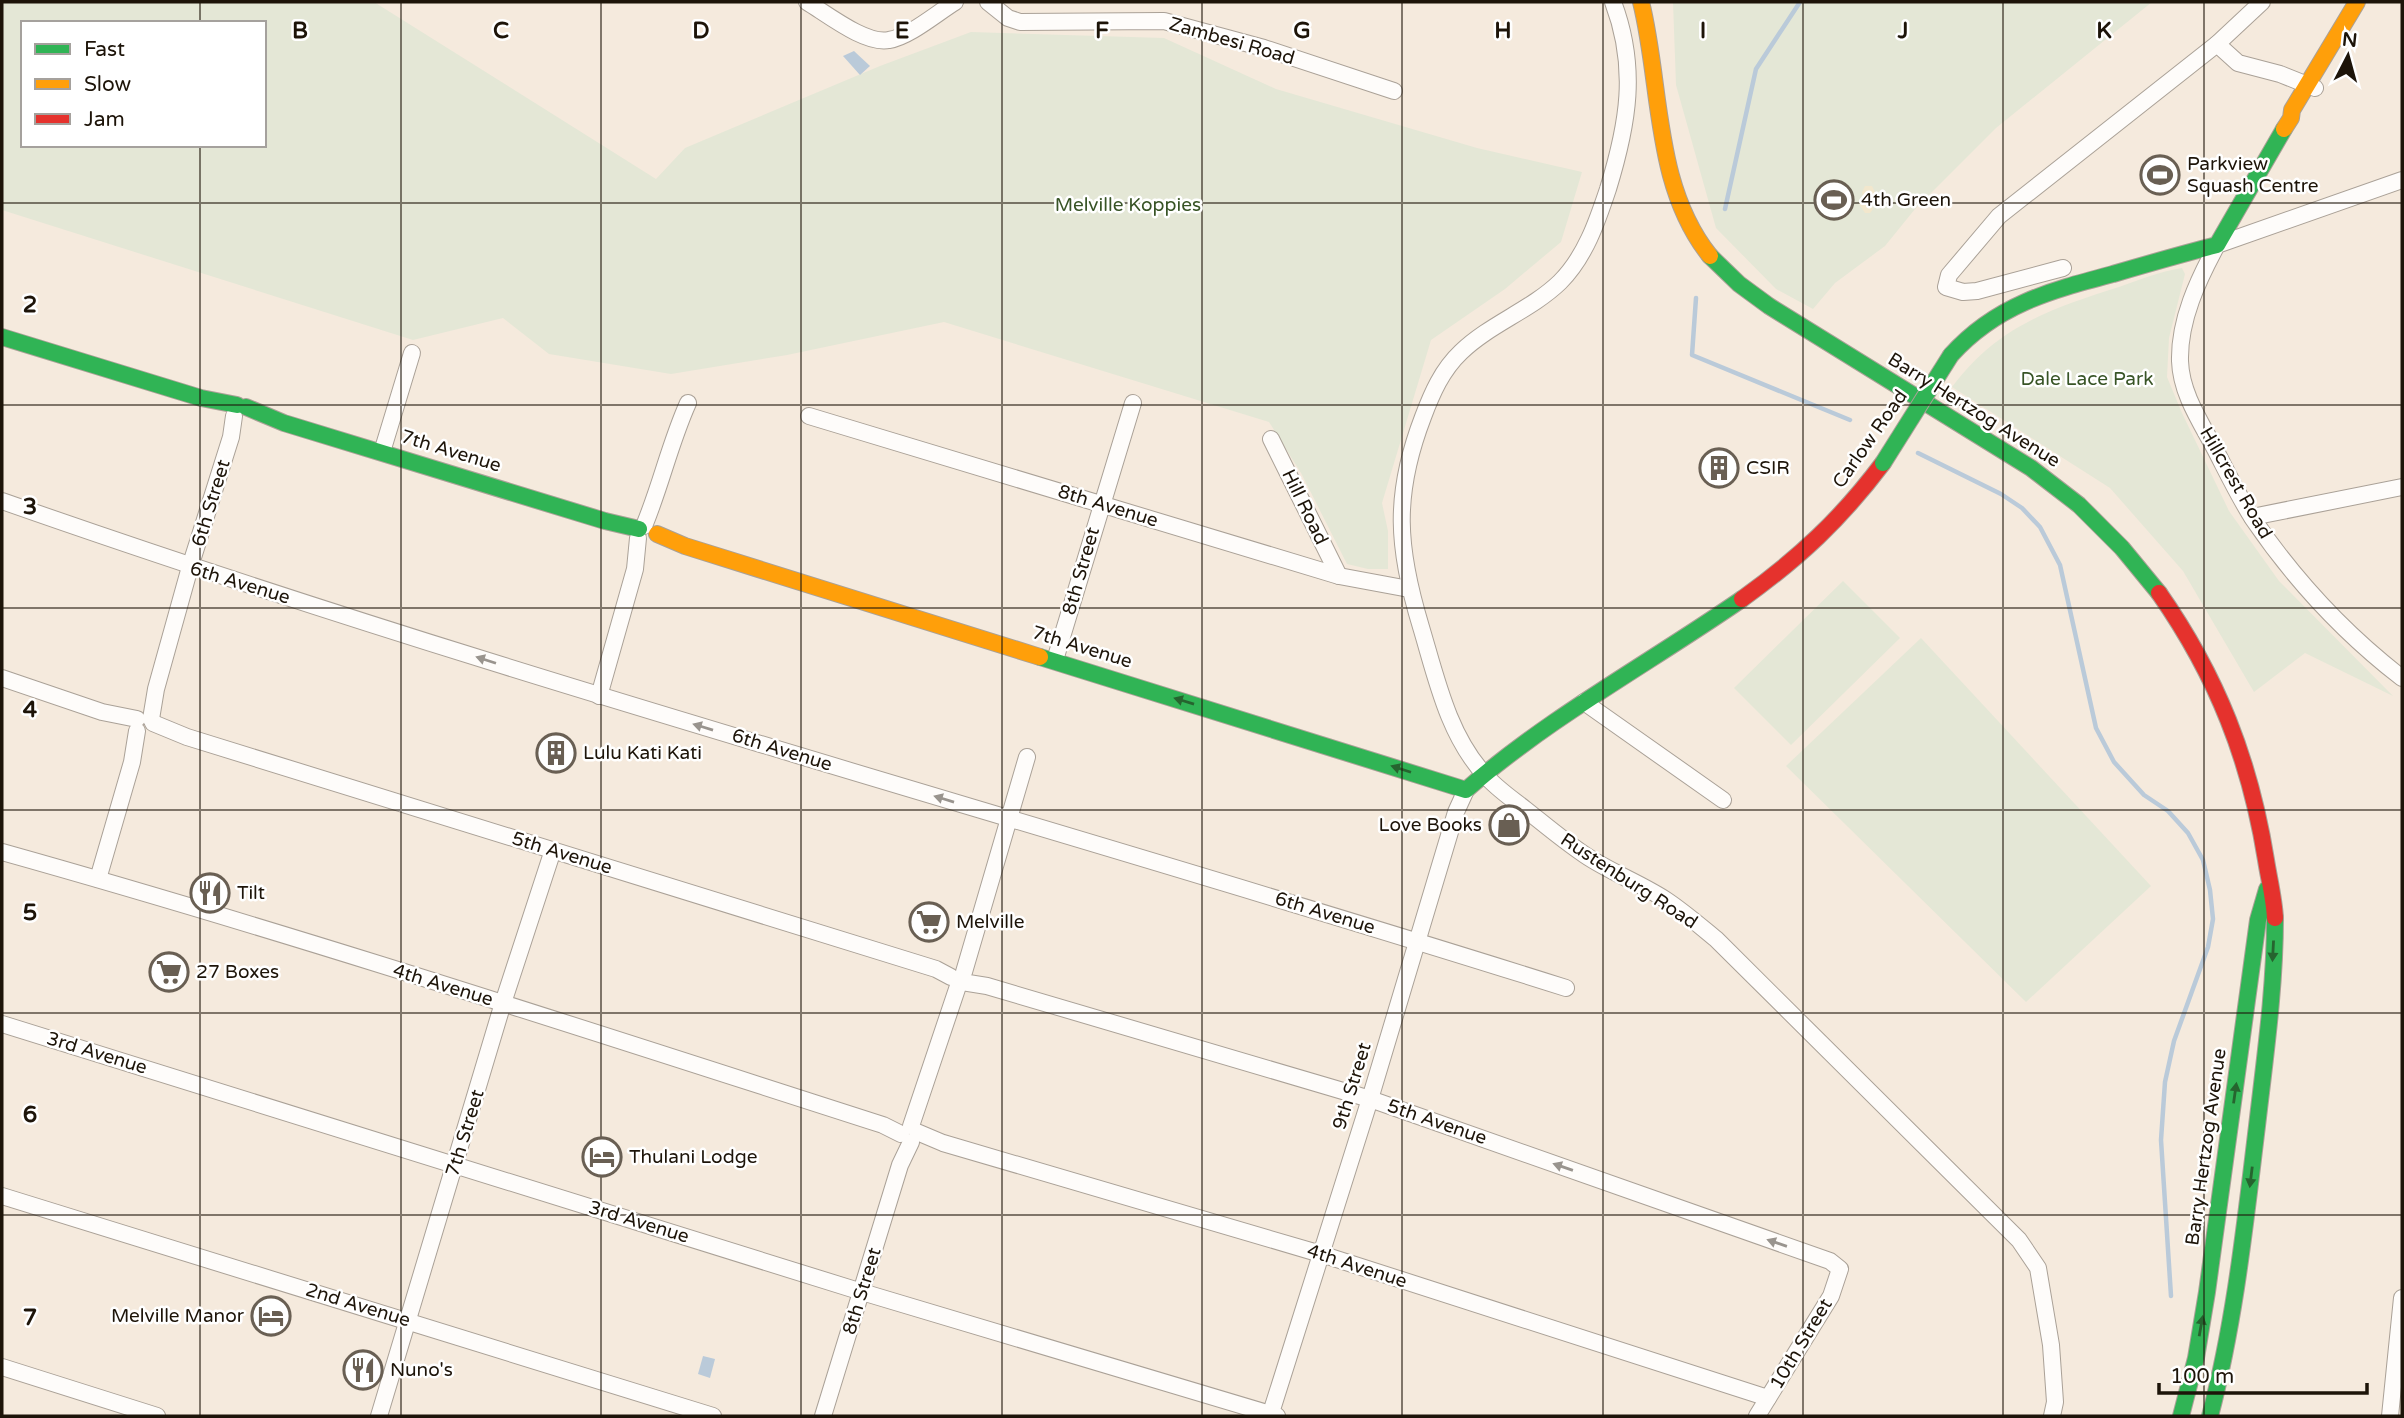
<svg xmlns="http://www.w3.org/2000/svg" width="2404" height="1418" viewBox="0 0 2404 1418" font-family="'Varela Round',sans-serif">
	<rect width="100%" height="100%" fill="#f5eadd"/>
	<!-- green -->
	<g fill="#e4e7d6" fill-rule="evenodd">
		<path d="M2,2h372l282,177 29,-31 195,-82 91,-34 193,6 112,51 201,59 105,24 -21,70 -56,47 -74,51 -49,163 6,28v38h-20l-21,-5 -46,-91 -32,-51 -325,-100 -157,33 -116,19 -122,-20 -46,-36 -90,22 -411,-130zM23,23h241v122h-241z"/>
		<path d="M1673,2h479l-156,126 -81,81 -30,37 -50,37 -22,26 -37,-20 -60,-61 -40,-143z"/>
		<path d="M2182,268l3,6 -16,64 -2,39 15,36 47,98 50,70 114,115 -88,-43 -51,39 -71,-121 -73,-83 -158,-101c46,-61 98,-78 167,-100 20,-7 42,-16 63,-19z"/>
		<path d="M1843,581l57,57 -109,107 -57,-57z"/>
		<path d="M1921,638l230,248 -125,116 -240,-236z"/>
	</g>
	<!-- sand -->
	<path fill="#f2e7cd" d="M1865,186h7l3,6 -4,12 2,5 -3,4h-5l-6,-9 4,-5 -1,-7z"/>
	<!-- water -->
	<g fill="#bacad9">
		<path d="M854,51l16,15 -10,9 -17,-19z"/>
		<path d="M703,1356l12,3 -5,19 -12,-4z"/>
	</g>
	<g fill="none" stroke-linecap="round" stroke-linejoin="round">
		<!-- stream -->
		<g stroke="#bacad9" stroke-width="4.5">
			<path d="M1725,209l31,-140 44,-67"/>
			<path d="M1696,298l-4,57 158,65"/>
			<path d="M1918,453l83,41 21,14 18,19 20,38 36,163 18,34 30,33 24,16 20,22 15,27 7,30 3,29 -5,28 -34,94 -9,41 -4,58 10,156"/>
		</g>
		<!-- street casing -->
		<g stroke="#aaa197" stroke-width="18">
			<g id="street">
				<path d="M807,2c20,12 59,43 82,38 20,-3 48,-27 66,-38"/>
				<path d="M988,2l20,16 12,4 144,-1 100,27 130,43"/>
				<path d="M1613,2c25,66 15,122 -5,187 -11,33 -23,68 -48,93 -29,28 -70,42 -99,70 -19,18 -29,41 -38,65 -30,78 -26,131 -2,210 15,50 27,108 64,148 11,13 26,23 40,34 19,15 39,32 60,46 25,17 55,28 81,45 18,12 34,26 50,39l303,301 19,28 13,77 4,57 -3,14"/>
				<path d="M2217,44l21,19 42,11 35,14"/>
				<path d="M2402,180l-185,65c-19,35 -38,75 -37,116 1,32 20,60 35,88 12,23 24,48 38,70 41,60 92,115 149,159"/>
				<path d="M2063,268l-86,23 -14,1 -17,-5 3,-12 50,-59 218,-172 45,-42"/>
				<path d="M809,416l530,160 70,13"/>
				<path d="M1271,439l68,137"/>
				<path d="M382,452l30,-99"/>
				<path d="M2,501c515,181 1043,322 1564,487"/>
				<path d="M2252,517l150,-30"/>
				<path d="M644,526c17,-41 26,-83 44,-123"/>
				<path d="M1055,660l78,-257"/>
				<path d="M2,678l100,34 35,7"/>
				<path d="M599,696l36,-127 3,-31"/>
				<path d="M1584,702l139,98"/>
				<path d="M151,719l5,-30 34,-122 41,-130 3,-21"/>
				<path d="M153,723l34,14 749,232 15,8"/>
				<path d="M2,852c296,83 588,179 881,273l18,9"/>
				<path d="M98,879l34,-117 5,-31"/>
				<path d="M964,972l63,-215"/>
				<path d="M962,982l25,4 383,113 460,162 10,8 -9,27 -74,120"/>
				<path d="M2,1024l860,268 415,124"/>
				<path d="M911,1126l48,-143"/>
				<path d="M917,1132l26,11 378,111 447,144"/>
				<path d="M2,1196l711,220"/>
				<path d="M2,1367l155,49"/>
				<path d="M379,1416l124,-413 50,-153"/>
				<path d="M823,1416l77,-251 11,-23"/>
				<path d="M1270,1416l100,-317 86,-287 10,-22"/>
				<path d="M2390,1416l12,-118"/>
			</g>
		</g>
		<!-- fast casing -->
		<g stroke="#aaa197" stroke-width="18">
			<g id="fast">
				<path d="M1710,256l29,28 30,22 262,162 48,37 43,43 37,45"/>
				<path d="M2,337l199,61 36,7"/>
				<path d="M1951,355c45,-50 98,-64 162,-81 34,-10 69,-20 104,-29l67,-116"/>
				<path d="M246,407l38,16 321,98 34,8"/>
				<path d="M1040,657l426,133c82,-72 185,-128 276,-191"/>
				<path d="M2181,1416l15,-58 11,-66 51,-372 9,-31"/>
				<path d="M2210,1416c25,-95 35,-192 47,-290 8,-69 18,-138 18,-208"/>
			</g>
		</g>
		<!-- slow casing -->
		<g stroke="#aaa197" stroke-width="18">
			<g id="slow">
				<path d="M1641,2c21,84 12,183 69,254"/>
				<path d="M2284,129l7,-11 1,-8 65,-108"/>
				<path d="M657,534l28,12 355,111"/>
			</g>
		</g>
		<!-- jam casing -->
		<g stroke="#aaa197" stroke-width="18">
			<g id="jam">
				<path d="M2159,593c58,83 91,167 107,267 3,19 8,39 9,58"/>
				<path d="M1742,599c57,-41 99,-80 141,-136"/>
			</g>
		</g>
		<!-- street -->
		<use href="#street" stroke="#fefcfa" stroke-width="16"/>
		<!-- fast -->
		<use href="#fast" stroke="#30b455" stroke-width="16"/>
		<!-- slow -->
		<use href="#slow" stroke="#ff9f0a" stroke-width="16"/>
		<!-- jam -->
		<use href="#jam" stroke="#e5322d" stroke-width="16"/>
		<!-- fast-bridge casing -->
		<g stroke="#aaa197" stroke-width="18" stroke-linecap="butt">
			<path id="fast-bridge" d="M1883,463l68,-108"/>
		</g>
		<!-- fast-bridge -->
		<use href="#fast-bridge" stroke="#30b455" stroke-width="16"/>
	</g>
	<!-- one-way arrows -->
	<defs><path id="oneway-solid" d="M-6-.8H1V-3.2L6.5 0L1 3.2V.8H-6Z" transform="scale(1.75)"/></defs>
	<g fill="#99948e">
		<use href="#oneway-solid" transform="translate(486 660) rotate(-162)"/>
		<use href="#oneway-solid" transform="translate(703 727) rotate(-163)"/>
		<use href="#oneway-solid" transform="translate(944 799) rotate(-163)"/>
		<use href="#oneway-solid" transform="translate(1563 1167) rotate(-161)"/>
		<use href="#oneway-solid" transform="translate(1777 1243) rotate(-161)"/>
	</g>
	<g fill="#26642f">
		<use href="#oneway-solid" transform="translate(1184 701) rotate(-163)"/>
		<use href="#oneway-solid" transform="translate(1401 769) rotate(-162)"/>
		<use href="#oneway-solid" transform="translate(2273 951) rotate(93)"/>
		<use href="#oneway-solid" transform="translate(2235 1093) rotate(-82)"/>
		<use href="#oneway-solid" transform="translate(2251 1177) rotate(97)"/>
		<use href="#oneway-solid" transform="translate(2201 1326) rotate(-80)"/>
	</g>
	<!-- grid -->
	<path fill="none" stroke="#1d1409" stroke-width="2" stroke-opacity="0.55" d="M200,2v21M401,2v1414M601,2v1414M801,2v1414M1002,2v1414M1202,2v1414M1402,2v1414M1603,2v1414M1803,2v1414M2003,2v1414M2204,2v1414M200,145v1271M2,203h2400M2,405h2400M2,608h2400M2,810h2400M2,1013h2400M2,1215h2400"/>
	<!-- icons -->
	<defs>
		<g id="stadium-ring" transform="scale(2.0125)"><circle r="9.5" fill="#fff" stroke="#695f53" stroke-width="1.5"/><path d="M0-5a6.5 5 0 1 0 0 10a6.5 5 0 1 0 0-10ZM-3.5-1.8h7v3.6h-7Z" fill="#695f53"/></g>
		<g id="building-ring" transform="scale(2.0125)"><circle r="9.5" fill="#fff" stroke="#695f53" stroke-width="1.5"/><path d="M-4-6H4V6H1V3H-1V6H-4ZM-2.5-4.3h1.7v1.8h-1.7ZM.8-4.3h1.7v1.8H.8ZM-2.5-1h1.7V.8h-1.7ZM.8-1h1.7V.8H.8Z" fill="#695f53"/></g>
		<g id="shop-ring" transform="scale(2.0125)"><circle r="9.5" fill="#fff" stroke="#695f53" stroke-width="1.5"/><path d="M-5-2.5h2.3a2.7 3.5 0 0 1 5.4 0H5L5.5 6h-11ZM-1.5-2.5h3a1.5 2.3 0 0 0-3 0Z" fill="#695f53"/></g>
		<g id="restaurant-ring" transform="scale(2.0125)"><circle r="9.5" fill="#fff" stroke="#695f53" stroke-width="1.5"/><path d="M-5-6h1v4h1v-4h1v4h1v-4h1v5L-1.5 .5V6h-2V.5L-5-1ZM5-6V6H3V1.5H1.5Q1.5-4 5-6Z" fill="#695f53"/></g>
		<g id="supermarket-ring" transform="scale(2.0125)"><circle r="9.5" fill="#fff" stroke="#695f53" stroke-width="1.5"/><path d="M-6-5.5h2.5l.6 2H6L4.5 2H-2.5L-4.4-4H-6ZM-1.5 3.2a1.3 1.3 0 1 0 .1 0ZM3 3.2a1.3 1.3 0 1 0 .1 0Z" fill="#695f53"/></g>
		<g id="hotel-ring" transform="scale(2.0125)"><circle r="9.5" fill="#fff" stroke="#695f53" stroke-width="1.5"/><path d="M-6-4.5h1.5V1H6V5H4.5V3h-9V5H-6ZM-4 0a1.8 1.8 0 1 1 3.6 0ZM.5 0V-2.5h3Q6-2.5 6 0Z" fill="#695f53"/></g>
	</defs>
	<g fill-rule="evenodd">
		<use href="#stadium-ring" x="2160" y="175"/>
		<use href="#stadium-ring" x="1834" y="200"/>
		<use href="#building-ring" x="1719" y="468"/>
		<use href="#building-ring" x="556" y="753"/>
		<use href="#shop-ring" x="1509" y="825"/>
		<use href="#restaurant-ring" x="210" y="893"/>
		<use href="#supermarket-ring" x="929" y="922"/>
		<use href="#supermarket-ring" x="169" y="972"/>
		<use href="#hotel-ring" x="602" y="1157"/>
		<use href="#hotel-ring" x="271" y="1316"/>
		<use href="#restaurant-ring" x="363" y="1370"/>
	</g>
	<g text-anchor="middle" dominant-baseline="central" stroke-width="5" stroke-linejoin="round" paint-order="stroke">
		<!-- street labels -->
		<g font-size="19" fill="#1d1409" stroke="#fff">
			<text transform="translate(1232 41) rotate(16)">Zambesi Road</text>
			<text transform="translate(1974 410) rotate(32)">Barry Hertzog Avenue</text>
			<text transform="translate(1870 439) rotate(-55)">Carlow Road</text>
			<text transform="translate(451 451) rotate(17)">7th Avenue</text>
			<text transform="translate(2236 483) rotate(60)">Hillcrest Road</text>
			<text transform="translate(211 503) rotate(-73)">6th Street</text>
			<text transform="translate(1108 506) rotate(17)">8th Avenue</text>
			<text transform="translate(1305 507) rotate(64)">Hill Road</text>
			<text transform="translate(1081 571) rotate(-74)">8th Street</text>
			<text transform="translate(240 583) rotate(17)">6th Avenue</text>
			<text transform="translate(1082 647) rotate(17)">7th Avenue</text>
			<text transform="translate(782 750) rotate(17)">6th Avenue</text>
			<text transform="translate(562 853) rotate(17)">5th Avenue</text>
			<text transform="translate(1629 881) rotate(33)">Rustenburg Road</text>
			<text transform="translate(1325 913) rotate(17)">6th Avenue</text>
			<text transform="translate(443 985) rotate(17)">4th Avenue</text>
			<text transform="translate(97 1053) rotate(17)">3rd Avenue</text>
			<text transform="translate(1352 1086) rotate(-73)">9th Street</text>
			<text transform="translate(1437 1122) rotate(19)">5th Avenue</text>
			<text transform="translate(465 1133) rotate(-73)">7th Street</text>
			<text transform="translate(2206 1147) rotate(-82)">Barry Hertzog Avenue</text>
			<text transform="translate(639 1222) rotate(17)">3rd Avenue</text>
			<text transform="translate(1357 1266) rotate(18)">4th Avenue</text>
			<text transform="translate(862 1291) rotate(-73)">8th Street</text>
			<text transform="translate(358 1305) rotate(17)">2nd Avenue</text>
			<text transform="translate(1801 1344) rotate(-59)">10th Street</text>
		</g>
		<!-- poi labels -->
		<g font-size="19" fill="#1d1409" stroke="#fff" text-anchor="start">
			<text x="2187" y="164">Parkview<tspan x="2187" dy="22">Squash Centre</tspan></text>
			<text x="1861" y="200">4th Green</text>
			<text x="1746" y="468">CSIR</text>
			<text x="583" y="753">Lulu Kati Kati</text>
			<text x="1482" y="825" text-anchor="end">Love Books</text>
			<text x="237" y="893">Tilt</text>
			<text x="956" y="922">Melville</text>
			<text x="196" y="972">27 Boxes</text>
			<text x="629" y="1157">Thulani Lodge</text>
			<text x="244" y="1316" text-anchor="end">Melville Manor</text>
			<text x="390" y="1370">Nuno's</text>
		</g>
		<!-- park labels -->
		<g font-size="19" fill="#385426" stroke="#fff">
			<text x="1128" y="205">Melville Koppies</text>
			<text x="2087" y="379">Dale Lace Park</text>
		</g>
	</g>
	<g font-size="23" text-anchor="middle" font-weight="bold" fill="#1d1409" stroke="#fff" stroke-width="5" stroke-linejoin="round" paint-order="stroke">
		<text x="300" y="38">B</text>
		<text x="501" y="38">C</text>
		<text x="701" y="38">D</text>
		<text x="902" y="38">E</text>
		<text x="1102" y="38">F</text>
		<text x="1302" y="38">G</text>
		<text x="1503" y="38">H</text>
		<text x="1703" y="38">I</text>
		<text x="1903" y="38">J</text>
		<text x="2104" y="38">K</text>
		<text x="30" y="312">2</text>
		<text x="30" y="514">3</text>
		<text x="30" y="717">4</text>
		<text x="30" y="920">5</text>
		<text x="30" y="1122">6</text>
		<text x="30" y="1325">7</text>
	</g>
	<!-- border -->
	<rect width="2404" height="1418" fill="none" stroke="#1d1409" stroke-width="7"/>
	<!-- legend -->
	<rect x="21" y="21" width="245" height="126" fill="#ffffff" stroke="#a5a19d" stroke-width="2"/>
	<rect x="35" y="44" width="35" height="10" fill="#30b455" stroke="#a5a19d" stroke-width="2"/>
	<text x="84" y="56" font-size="21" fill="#1d1409">Fast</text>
	<rect x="35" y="79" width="35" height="10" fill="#ff9f0a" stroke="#a5a19d" stroke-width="2"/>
	<text x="84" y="91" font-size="21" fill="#1d1409">Slow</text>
	<rect x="35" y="114" width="35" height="10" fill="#e5322d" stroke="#a5a19d" stroke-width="2"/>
	<text x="84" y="126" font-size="21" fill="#1d1409">Jam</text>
	<!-- north arrow -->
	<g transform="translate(2348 56) rotate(6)" stroke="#ffffff" stroke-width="5" paint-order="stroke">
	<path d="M0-5L12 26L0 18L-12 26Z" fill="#1d1409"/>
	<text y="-10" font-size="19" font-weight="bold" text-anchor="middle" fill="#1d1409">N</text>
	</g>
	<!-- scale -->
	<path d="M2159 1383v10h208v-10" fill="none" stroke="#1d1409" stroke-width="3.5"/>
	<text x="2170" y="1383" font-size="21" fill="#1d1409" stroke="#ffffff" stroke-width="5" paint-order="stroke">100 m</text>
</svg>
